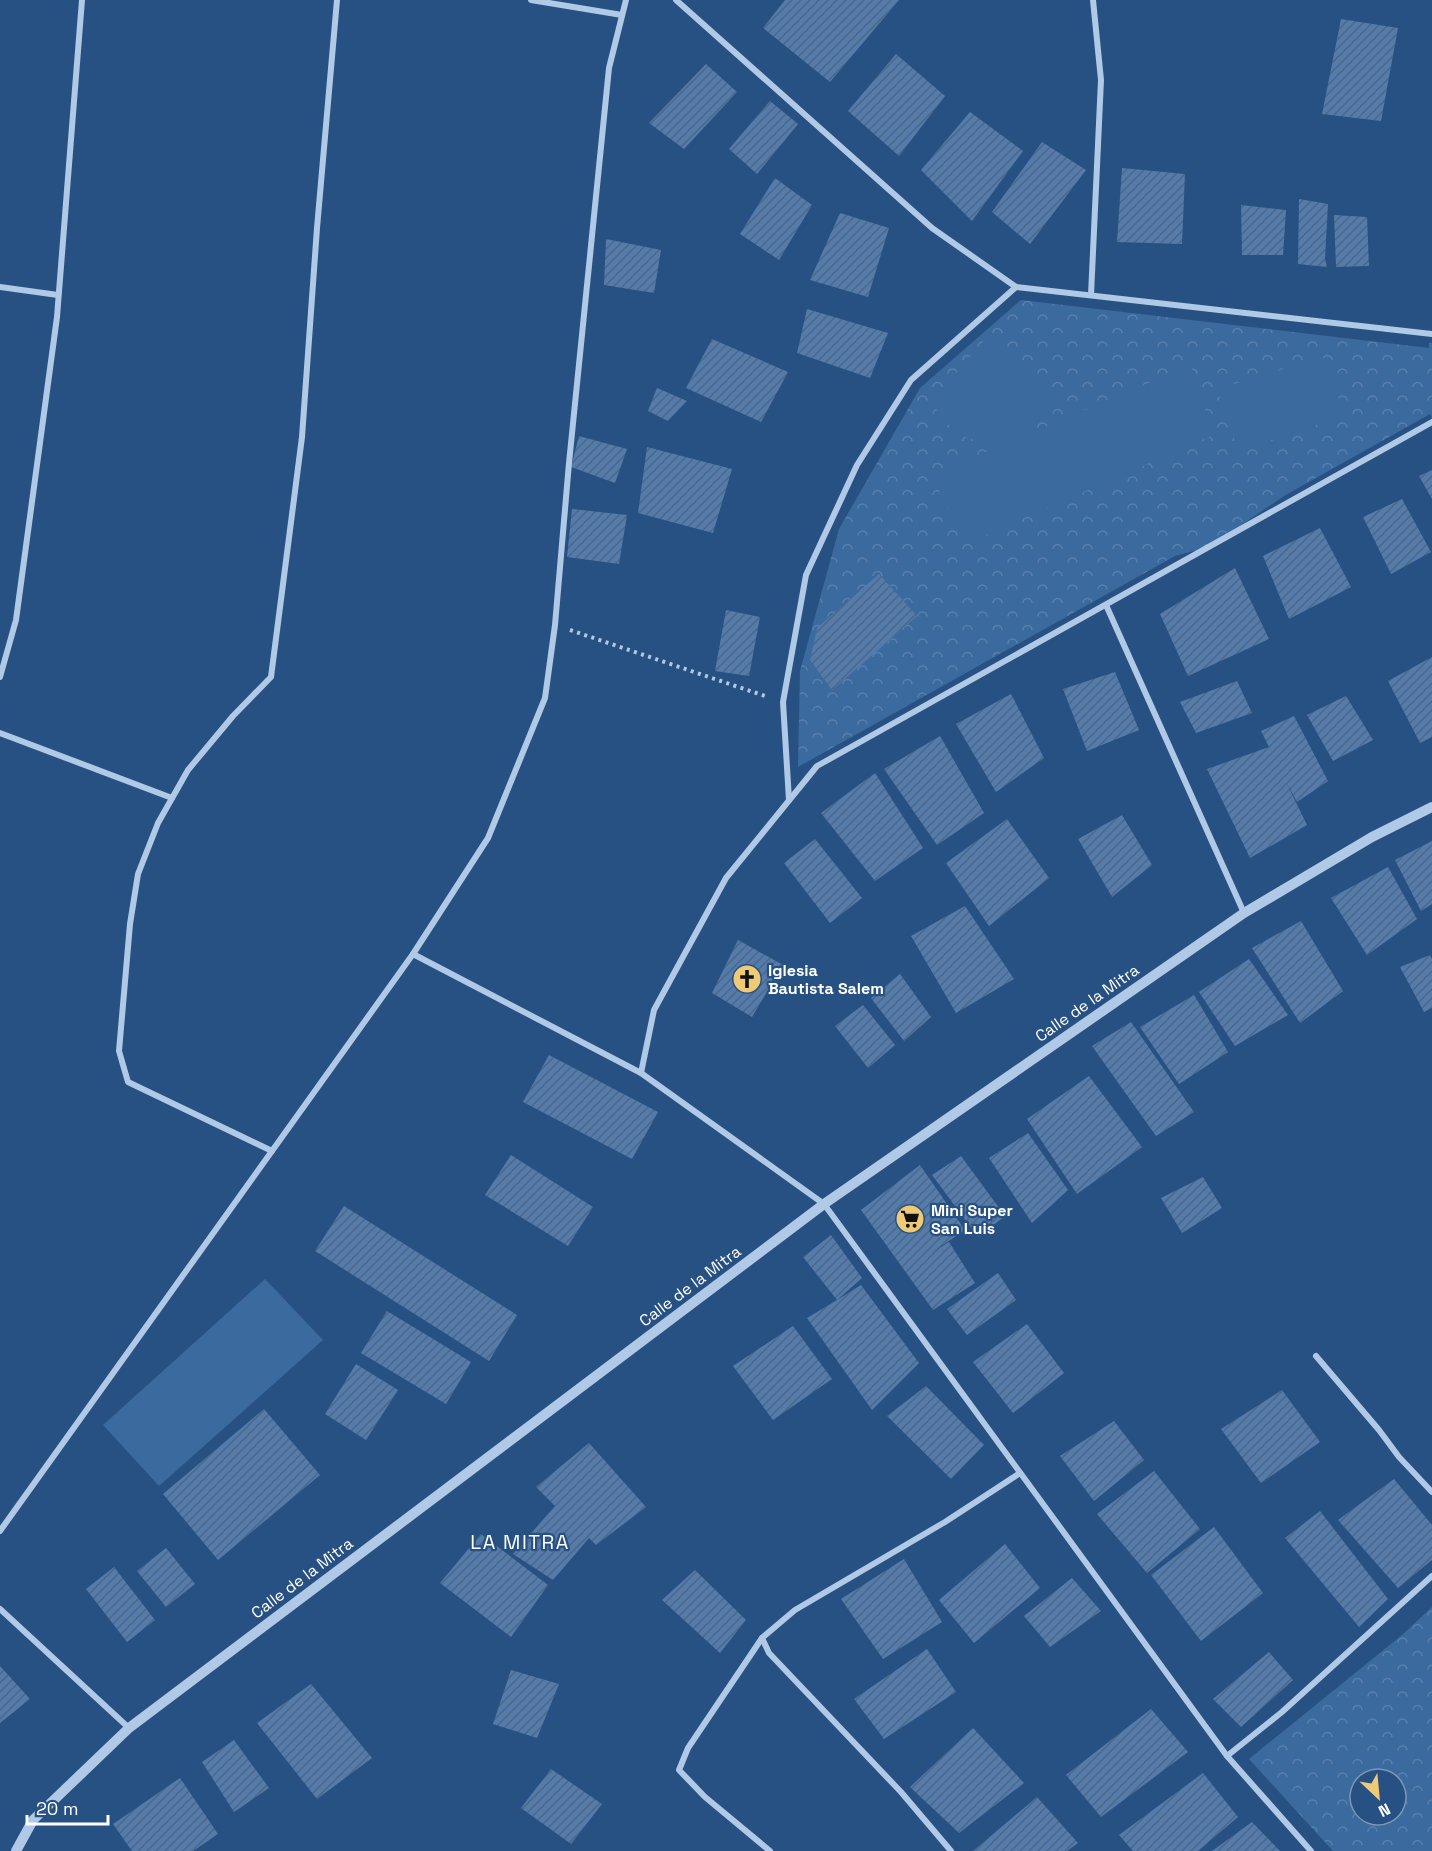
<svg xmlns="http://www.w3.org/2000/svg" width="1432" height="1851" viewBox="0 0 1432 1851" font-family="'Space Grotesk',sans-serif">
	<defs>
		<pattern id="forest-crowns" width="20" height="18" patternUnits="userSpaceOnUse" patternTransform="scale(1.5)"><rect width="20" height="18" fill="#3b6a9f"/><path d="M2 6a3 3 0 1 1 6 0M12 15a3 3 0 1 1 6 0" fill="none" stroke="#5880ad"/></pattern>
		<pattern id="building-hatch" width="6" height="6" patternUnits="userSpaceOnUse" patternTransform="scale(1.5)"><rect width="6" height="6" fill="#537cac"/><path d="M-1 1l2-2M0 6l6-6M5 7l2-2" fill="none" stroke="#506681"/></pattern>
	</defs>
	<rect width="100%" height="100%" fill="#275182"/>
	<!-- forest -->
	<g fill="url(#forest-crowns)" fill-rule="evenodd">
		<path d="M1021,300l408,48v-5h3v75l-2,-4 -146,82 -75,51 -34,9 -377,211 2,-96 39,-142 81,-141z"/>
		<path d="M1432,1607v244h-99l-84,-92 153,-124zM1360,1779h36v36h-36z"/>
	</g>
	<!-- pitch -->
	<g fill="#3b6a9f">
		<path d="M988,336l64,65c-6,8 -12,19 -20,25 -39,30 -80,16 -100,-25z"/>
		<path d="M1323,357l22,58 -107,36 -21,-62z"/>
		<path d="M1191,365l22,70 -248,109 -33,-69z"/>
		<path d="M265,1279l58,61 -164,146 -56,-61z"/>
	</g>
	<!-- building -->
	<g fill="url(#building-hatch)">
		<path d="M785,0h114l-69,82 -67,-54z"/>
		<path d="M1341,19l57,9 -17,93 -59,-7z"/>
		<path d="M896,54l49,42 -46,60 -51,-45z"/>
		<path d="M706,64l31,28 -53,57 -35,-26z"/>
		<path d="M770,101l28,23 -41,50 -28,-25z"/>
		<path d="M970,112l53,39 -51,70 -51,-51z"/>
		<path d="M1042,142l44,28 -56,74 -38,-32z"/>
		<path d="M1122,168l63,6 -3,70 -65,-2z"/>
		<path d="M775,178l37,27 -33,55 -39,-26z"/>
		<path d="M1299,199l29,5 -3,55 2,8 -29,-3z"/>
		<path d="M1241,205l45,5 -3,45h-41z"/>
		<path d="M840,213l49,15 -21,69 -58,-17z"/>
		<path d="M1334,215l33,2 2,49 -33,1z"/>
		<path d="M606,239l55,11 -7,43 -50,-8z"/>
		<path d="M807,309l81,24 -18,45 -73,-25z"/>
		<path d="M712,339l76,33 -27,50 -75,-34z"/>
		<path d="M657,388l30,13 -19,20 -20,-10z"/>
		<path d="M579,436l48,13 -12,34 -44,-16z"/>
		<path d="M647,447l85,22 -19,64 -75,-20z"/>
		<path d="M1432,470v29l-13,-23z"/>
		<path d="M1402,499l29,53 -40,22 -28,-57z"/>
		<path d="M572,509l55,6 -8,49 -52,-7z"/>
		<path d="M1320,528l31,59 -62,32 -26,-63z"/>
		<path d="M1235,568l34,71 -81,37 -28,-62z"/>
		<path d="M879,574l38,42 -85,74 -22,-30 7,-32z"/>
		<path d="M726,610l34,7 -11,59 -34,-5z"/>
		<path d="M1432,657v80l-12,6 -32,-62z"/>
		<path d="M1115,672l24,58 -52,21 -24,-62z"/>
		<path d="M1237,681l15,32 -56,20 -16,-31z"/>
		<path d="M1011,694l33,64 -48,34 -40,-68z"/>
		<path d="M1346,696l27,44 -40,21 -26,-46z"/>
		<path d="M1294,716l34,65 -31,21 -11,-20 21,43 -57,33 -43,-89 62,-22 -8,-16z"/>
		<path d="M940,736l44,77 -47,32 -53,-76z"/>
		<path d="M875,773l48,75 -48,33 -54,-68z"/>
		<path d="M1122,815l30,50 -40,32 -34,-58z"/>
		<path d="M1007,819l42,59 -60,48 -43,-63z"/>
		<path d="M815,839l47,59 -32,25 -46,-60z"/>
		<path d="M1432,841v63l-11,7 -26,-51z"/>
		<path d="M1388,867l29,52 -50,36 -36,-57z"/>
		<path d="M965,906l49,73 -58,34 -45,-77z"/>
		<path d="M1301,921l42,70 -43,32 -48,-75z"/>
		<path d="M738,940l45,25 -31,52 -40,-24z"/>
		<path d="M1430,955l2,4v49l-8,4 -24,-45z"/>
		<path d="M1249,959l39,56 -53,31 -36,-54z"/>
		<path d="M900,974l31,43 -27,24 -33,-43z"/>
		<path d="M1194,995l34,57 -49,32 -39,-57z"/>
		<path d="M863,1005l32,40 -27,23 -33,-42z"/>
		<path d="M1131,1022l63,90 -38,24 -64,-90z"/>
		<path d="M549,1055l109,57 -26,47 -109,-57z"/>
		<path d="M1089,1076l53,71 -65,47 -50,-75z"/>
		<path d="M1028,1133l40,57 -36,33 -43,-65z"/>
		<path d="M511,1155l82,52 -25,39 -83,-51z"/>
		<path d="M961,1156l44,60 -27,21 -46,-62z"/>
		<path d="M920,1165l45,65 -34,23 18,-11 26,41 -42,27 -72,-100z"/>
		<path d="M1203,1177l19,31 -40,25 -21,-35z"/>
		<path d="M344,1206l173,109 -28,46 -174,-110z"/>
		<path d="M831,1235l31,43 -25,22 24,-15 58,78 -47,47 -65,-92 30,-18 -34,-43z"/>
		<path d="M998,1273l18,27 -49,35 -20,-26z"/>
		<path d="M387,1311l84,51 -25,42 -85,-51z"/>
		<path d="M1027,1324l37,49 -51,40 -40,-51z"/>
		<path d="M793,1326l39,53 -59,41 -40,-54z"/>
		<path d="M356,1364l42,26 -32,50 -41,-26z"/>
		<path d="M926,1386l58,59 -33,34 -64,-63z"/>
		<path d="M1282,1390l38,52 -59,41 -40,-54z"/>
		<path d="M264,1409l56,66 -102,85 -55,-66z"/>
		<path d="M1114,1421l30,39 -50,41 -34,-45z"/>
		<path d="M589,1443l57,64 -50,38 -7,-7 -36,42 -40,-26 42,-48 -19,-19z"/>
		<path d="M1154,1471l46,58 -53,44 -50,-59z"/>
		<path d="M1394,1479l38,46v35l-34,28 -60,-68z"/>
		<path d="M1320,1511l68,88 -29,28 -74,-89z"/>
		<path d="M1214,1527l49,66 -62,48 -50,-66z"/>
		<path d="M481,1534l67,51 -37,52 -71,-54z"/>
		<path d="M1005,1544l35,44 -66,55 -35,-43z"/>
		<path d="M166,1548l29,36 -29,23 -29,-36z"/>
		<path d="M904,1559l38,63 -59,37 -42,-60z"/>
		<path d="M114,1567l41,53 -28,22 -41,-53z"/>
		<path d="M695,1570l51,50 -26,33 -58,-53z"/>
		<path d="M1072,1578l29,33 -51,36 -26,-31z"/>
		<path d="M927,1649l29,43 -72,47 -30,-40z"/>
		<path d="M1269,1652l24,28 -52,47 -28,-28z"/>
		<path d="M0,1666l30,33 -30,24z"/>
		<path d="M511,1670l48,14 -22,54 -44,-14z"/>
		<path d="M311,1684l61,74 -55,41 -60,-76z"/>
		<path d="M1151,1709l37,43 -87,65 -35,-42z"/>
		<path d="M973,1728l51,55 -65,50 -49,-46z"/>
		<path d="M234,1740l35,48 -35,24 -32,-50z"/>
		<path d="M551,1769l51,35 -31,40 -50,-36z"/>
		<path d="M1203,1773l35,44 -40,34h-65l-14,-16z"/>
		<path d="M180,1778l38,56 -25,17h-61l-19,-27z"/>
		<path d="M1037,1797l41,46 -11,8h-94z"/>
		<path d="M1252,1822l28,29h-68z"/>
	</g>
	<g fill="none" stroke-linecap="round" stroke-linejoin="round">
		<!-- path -->
		<path stroke="#afc9e7" stroke-width="4" stroke-dasharray="3 4.5" stroke-linecap="butt" d="M570,630l198,67"/>
		<!-- minor -->
		<g stroke="#afc9e7" stroke-width="6">
			<path d="M531,0l91,15"/>
			<path d="M676,0l256,228 84,59 416,47"/>
			<path d="M0,287l58,8"/>
			<path d="M1091,295l10,-215 -8,-80"/>
			<path d="M1106,605l138,308"/>
			<path d="M0,677l16,-57 41,-303 25,-317"/>
			<path d="M0,733l172,65"/>
			<path d="M789,800l-6,-98 23,-127 51,-110 54,-85 105,-93"/>
			<path d="M413,954l75,-116 57,-140 10,-73 14,-162 40,-395 17,-68"/>
			<path d="M641,1073l13,-63 72,-132 91,-112 615,-344"/>
			<path d="M272,1151l-144,-69 -9,-31 11,-127 8,-50 20,-51 30,-53 45,-54 38,-39 31,-240 15,-209 20,-228"/>
			<path d="M1316,1356l63,74 20,27 33,35"/>
			<path d="M0,1531l413,-577 228,119 183,131 403,552 84,95"/>
			<path d="M0,1609l129,119"/>
			<path d="M762,1638l-74,110 -9,22 26,27 65,54"/>
			<path d="M1227,1756l55,-44 150,-136"/>
			<path d="M951,1851l-50,-59 -132,-139 -7,-15 33,-28 150,-88 75,-49"/>
		</g>
		<!-- tertiary -->
		<path stroke="#afc9e7" stroke-width="10" d="M16,1851l17,-31 96,-92 695,-524 420,-291 128,-76 60,-30"/>
	</g>
	<!-- icons -->
	<defs>
		<g id="church-disc" transform="scale(1.5)"><circle r="9.5" fill="#efca75" stroke="#275182"/><path d="M-1.2-6h2.4v3.5h3.3v2.4h-3.3V6h-2.4V-.1h-3.3v-2.4h3.3Z" fill="#111"/></g>
		<g id="supermarket-disc" transform="scale(1.5)"><circle r="9.5" fill="#efca75" stroke="#275182"/><path d="M-6-5.5h2.5l.6 2H6L4.5 2H-2.5L-4.4-4H-6ZM-1.5 3.2a1.3 1.3 0 1 0 .1 0ZM3 3.2a1.3 1.3 0 1 0 .1 0Z" fill="#111"/></g>
	</defs>
	<g fill-rule="evenodd">
		<use href="#church-disc" x="747" y="979"/>
		<use href="#supermarket-disc" x="910" y="1219"/>
	</g>
	<g text-anchor="middle" dominant-baseline="central" stroke-width="4.5" stroke-linejoin="round" paint-order="stroke">
		<!-- poi labels -->
		<g font-size="16" font-weight="bold" fill="#fff" stroke="#275182" text-anchor="start">
			<text x="768" y="970">Iglesia<tspan x="768" dy="18">Bautista Salem</tspan></text>
			<text x="931" y="1210">Mini Super<tspan x="931" dy="18">San Luis</tspan></text>
		</g>
		<!-- street labels -->
		<g font-size="16" fill="#fff" stroke="#275182">
			<text transform="translate(1087 1003) rotate(-35)">Calle de la Mitra</text>
			<text transform="translate(690 1286) rotate(-37)">Calle de la Mitra</text>
			<text transform="translate(302 1578) rotate(-37)">Calle de la Mitra</text>
		</g>
		<!-- quarter labels -->
		<g font-size="20" letter-spacing="1.5" fill="#fff" stroke="#275182">
			<text x="520" y="1542">LA MITRA</text>
		</g>
	</g>
	<!-- north arrow -->
	<g transform="translate(1378 1797) rotate(154)"><circle r="28" fill="#275182" stroke="#7d97b4" stroke-width="1.5"/>
	<path d="M0-4.5L10 22L0 15L-10 22Z" fill="#efca75"/>
	<text y="-9" font-size="16" font-weight="bold" text-anchor="middle" fill="#ffffff">N</text>
	</g>
	<!-- scale -->
	<path d="M27 1815v9h81v-9" fill="none" stroke="#ffffff" stroke-width="3"/>
	<text x="36" y="1815" font-size="18" fill="#ffffff" stroke="#275182" stroke-width="4.5" paint-order="stroke">20 m</text>
</svg>
